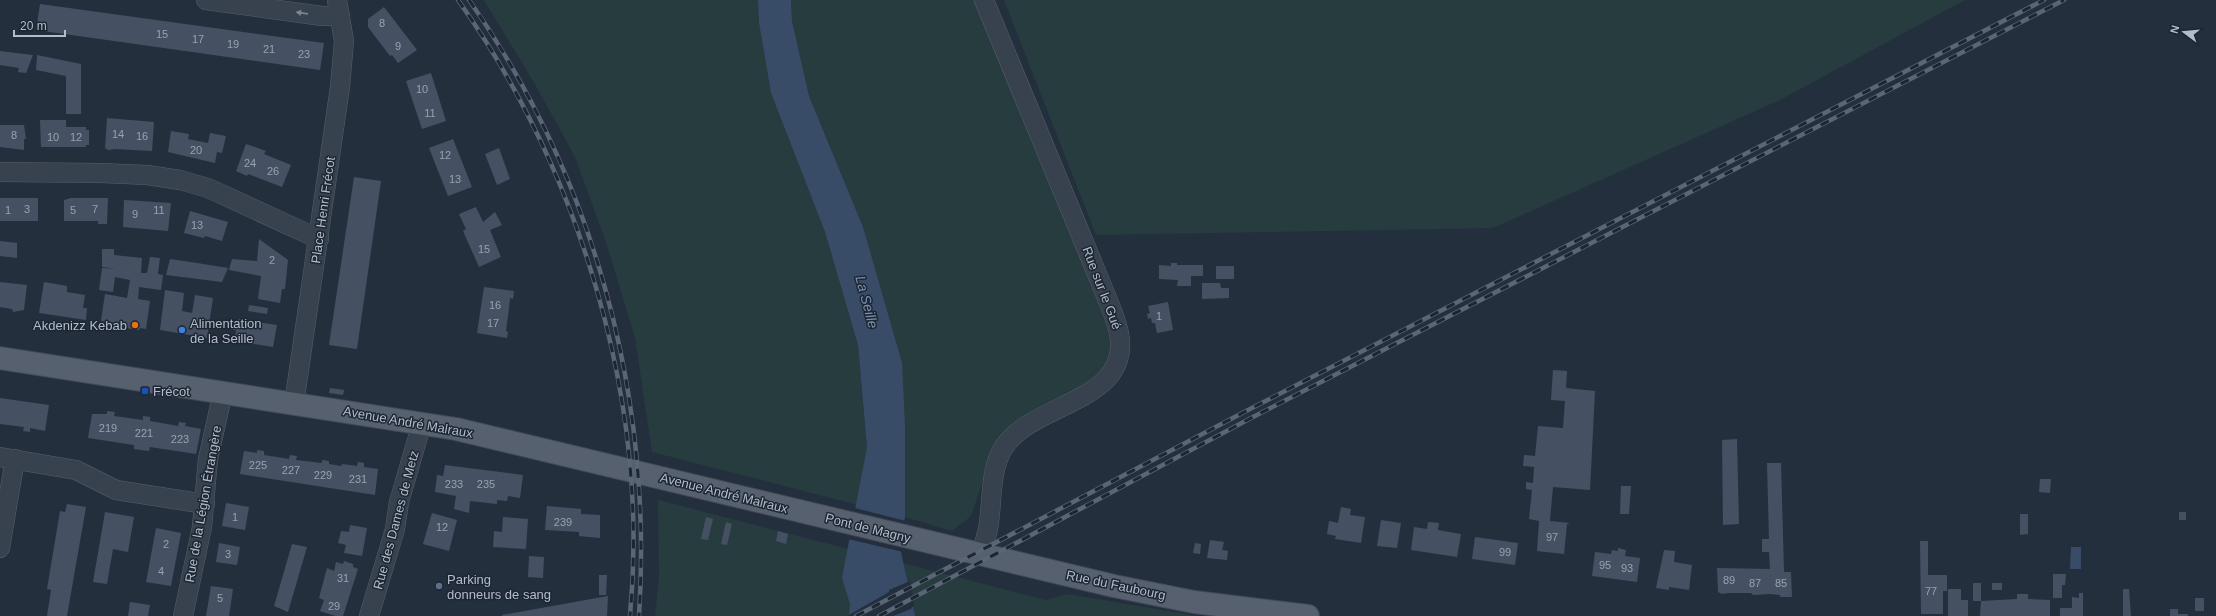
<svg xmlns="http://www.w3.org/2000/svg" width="2216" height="616" viewBox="0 0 2216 616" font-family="Helvetica,sans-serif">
	<rect width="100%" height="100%" fill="#242f3e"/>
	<!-- green -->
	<g fill="#263c3f">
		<path d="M484,0h274l1,23 12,70 54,139 33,113 9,102 -9,58 -206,-53 -17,-114 -29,-96 -31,-85 -39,-71z"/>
		<path d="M791,0h189l132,334 -1,23 -14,23 -81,41 -13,13 -9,15 -23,67 -19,15 -47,-14v-91l-42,-199 -54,-131 -17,-75z"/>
		<path d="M1004,0h961l-185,100 -287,128 -397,7z"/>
		<path d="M658,500l388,100 21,-6 131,22h-543l4,-38z"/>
	</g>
	<!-- water -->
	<g fill="#394c67">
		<path d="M758,0h33l1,21 17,75 54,131 39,136 3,63v91l-6,26 16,73h-66l1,-12 -8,-26 25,-131 -9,-102 -33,-113 -54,-139 -12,-70z"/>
		<path d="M2071,547h10v22h-11z"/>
	</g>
	<!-- pier -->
	<g fill="#242f3e">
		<path d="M855,508l51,13 -5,22 2,9 -55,-13z"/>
		<path d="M910,581l4,24 -3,4 -18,7h-46l42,-24v-2z"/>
	</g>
	<!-- building -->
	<g fill="#455162">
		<path d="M40,4l284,39 -4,27 -284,-40z"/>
		<path d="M384,7l33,43 -19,13 -6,-8 -2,1 -22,-29v-8z"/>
		<path d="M0,51l33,4 -7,18 -8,-1 1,-4 -19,-3z"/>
		<path d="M37,55l44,9v50h-15v-38l-30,-6z"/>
		<path d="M431,73l15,48 -24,8 -16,-48z"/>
		<path d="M107,118l47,4 -2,29 -36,-2 -8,1 -3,-2z"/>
		<path d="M40,120h26v7h20v3h3v15h-3v2h-45z"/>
		<path d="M0,125h24l2,14h-2v11l-24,-3z"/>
		<path d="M171,131l18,3 -1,5 20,4 2,-10 16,3 -4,17 -5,-1 -2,11 -47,-11z"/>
		<path d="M453,139l19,48 -24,9 -19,-48z"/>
		<path d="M246,144l20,7 -2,3 27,11 -9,22 -34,-13 -1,2 -11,-5z"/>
		<path d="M499,148l11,31 -13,6 -12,-31z"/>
		<path d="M354,177l27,4 -24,168 -28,-4z"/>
		<rect x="0" y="198" width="38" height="23"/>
		<path d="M71,198h37l-1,26h-9v-3h-34v-21z"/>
		<path d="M124,200l47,3 -3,28 -45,-4z"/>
		<path d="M476,207l7,15 12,-10 7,13 -12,5 11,27 -22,10 -16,-36 3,-2 -7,-15z"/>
		<path d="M190,211l38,11 -6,19 -17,-5 -1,2 -20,-5z"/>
		<path d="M259,239l29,21 -3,29h-3l-2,14 -22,-4 3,-23 -32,-6 3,-11 25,2z"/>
		<path d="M0,241l17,2v15l-17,-2z"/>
		<path d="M102,249h12v6l28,3 -1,15h6l3,-16 10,1 -2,16 5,1 -2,15 -22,-3 -1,12 12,2 -4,28 -6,-1 -1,2 -26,-4 -2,-3 -10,-2 4,-27 22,4 3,-18 -15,-3 -2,15 -14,-2 3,-22 14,1 -14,-2z"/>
		<path d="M170,259l27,4 31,5 -6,14 -56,-7z"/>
		<path d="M1171,263h6v2h26v11h-12v10h-14l1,-6 -19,-1v-14l12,1z"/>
		<rect x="1216" y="266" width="18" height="13"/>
		<path d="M0,282l27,3 -3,25 -11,2 -1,-3 -12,-2z"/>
		<path d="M44,282l23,4v6l18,3 -2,13h4l-1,12 -47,-7z"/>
		<path d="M1202,283h18l1,5h8v10l-27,1z"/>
		<path d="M484,287l30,4 -1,8 -3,-1 -2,18 -2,15 2,1 -1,6 -30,-5z"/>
		<path d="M165,290l19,3 -2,18 10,2 3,-18 18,3 -6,40 -47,-8z"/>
		<path d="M1168,302l5,28 -16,3 -2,-10h-3l-1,-5 -3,1 -1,-5 3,-1 -2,-7z"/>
		<path d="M249,305l19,3 -1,6 -19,-3z"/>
		<path d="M238,319l39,6 -4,22 -38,-6 1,-11h-3v-4h4z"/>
		<path d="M1553,370l14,1 -1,17 29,3 -5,99 -37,-3 -3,34 20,2 -3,1 -3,30 -27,-3 2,-30 -10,-2 3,-29 -6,-1v-7l7,1 1,-16 -11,-1 1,-11 11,1 3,-30 25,2 2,-27 -14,-1z"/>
		<path d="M330,388l14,2 -1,5 -14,-2z"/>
		<path d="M0,398l49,7 -4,26 -15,-3v4l-7,-1 1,-4 -24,-3z"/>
		<path d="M107,411l8,1 -1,4 29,4v-4l7,1v4l28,5 1,-4 7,1 -1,3 16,3 -5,25 -46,-7 -1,4 -15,-2v-4l-46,-7 4,-24h15z"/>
		<path d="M1737,439l2,85 -16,1 -1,-85z"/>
		<path d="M257,450l7,1v4l25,4 1,-4 7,1 -1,4 26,3v-3l7,1v3l12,2 1,-2 15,2 1,-4 6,1v4l14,2 -3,26 -135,-21 4,-23 13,2z"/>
		<path d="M1767,463h14l3,109h7l1,25h-12v-2l-10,-1 -17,1 -2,-2h-23l-6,1 -4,-2 -1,-24 53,1 -1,-17h-7v-13h7z"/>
		<path d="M445,465l78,10 -3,23 -12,-2 -1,5 -10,-1v4l-27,-3 -1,12 -15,-4 2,-13 -21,-4 2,-17 6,1z"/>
		<path d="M2040,479h11l-1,14 -11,-1z"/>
		<path d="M1621,486h10l-2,28h-9z"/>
		<path d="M226,503l23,4 -4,23 -23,-4z"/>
		<path d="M67,504l19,3 -19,109h-20l4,-26 -4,-1 13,-78 5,1z"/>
		<path d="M547,506l34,3v5l19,1v23l-21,-2v-4l-34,-2z"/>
		<path d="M1341,507l10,2 -1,6 15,2 -4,26 -26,-4 1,-3 -9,-2 2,-13 9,2z"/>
		<path d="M105,512l29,5 -6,35 -15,-3 -6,35 -14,-2z"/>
		<rect x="2179" y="512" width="7" height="8"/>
		<path d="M432,513l25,7 -8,31 -26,-7z"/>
		<path d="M2020,514h8v20l-8,1z"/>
		<path d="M503,517l25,2 -2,30 -33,-2 1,-16 8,1z"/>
		<path d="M706,517l7,2 -5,21 -7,-1z"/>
		<path d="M1381,520l20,3 -4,25 -20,-2z"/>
		<path d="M726,522l6,2 -5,21 -6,-1z"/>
		<path d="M1428,522l11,1 -1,7 23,4 -4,23 -46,-7 3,-23 13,2z"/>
		<path d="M350,525l17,3 -5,28 -18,-3 2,-8 -8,-2 3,-12 8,1z"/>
		<path d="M156,528l25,5 -10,53 -25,-4z"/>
		<path d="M778,531l10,3 -2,10 -10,-3z"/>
		<path d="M1475,537l43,6 -3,22 -43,-6z"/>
		<path d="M1210,540l14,2 -2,8 6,1 -1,9 -20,-2z"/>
		<path d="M1920,541h8v34h19v16h-4v23h-22z"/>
		<path d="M219,543l21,4 -3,18 -21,-3z"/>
		<path d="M1195,543l6,1 -1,10 -7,-1z"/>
		<path d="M292,544l15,3 -19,65 -14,-6z"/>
		<path d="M1618,548l8,2 -1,6 15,2 -3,24 -45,-6 3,-24 16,2 1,-4 6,1z"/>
		<path d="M1664,550l11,1 -1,11 18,3 -3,25 -20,-3v3l-13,-2z"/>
		<path d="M529,556l15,1 -1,21 -15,-1z"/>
		<path d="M344,561l9,3v3l5,2 -15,47h-8l-15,-5 4,-11 -5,-2 8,-30 7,3 2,-9 7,2z"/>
		<path d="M2053,574h13l-1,11h-3v13h-9z"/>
		<path d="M599,575h8l-1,20h-7z"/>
		<rect x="1973" y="583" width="8" height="18"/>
		<rect x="1992" y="583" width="10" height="7"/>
		<path d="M211,586l22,3 -4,27h-23z"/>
		<path d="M1948,589h13v11h7v16h-20z"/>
		<path d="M2123,589h6l2,27h-8z"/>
		<path d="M2079,593h4v23h-23v-8h12v-11l7,1z"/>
		<path d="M2017,594h11v5l22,1v16h-70l1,-15 36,-2z"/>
		<path d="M608,596l-1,20h-105v-1z"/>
		<rect x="2195" y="598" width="9" height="13"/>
		<path d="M130,602l20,3 -2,11h-20z"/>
		<path d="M2170,609h8v5h10v2h-18z"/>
	</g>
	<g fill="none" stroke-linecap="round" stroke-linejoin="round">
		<!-- minor casing -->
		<g stroke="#565f6c" stroke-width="20">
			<g id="minor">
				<path d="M206,0l116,16h18"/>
				<path d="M0,172l101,1 46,2 33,5 28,8 111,51"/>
				<path d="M294,404l46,-317 4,-46 -7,-41"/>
				<path d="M0,457l76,13 40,20 89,14"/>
				<path d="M0,548l15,-89"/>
				<path d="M981,555c2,-8 5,-17 7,-26 5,-27 1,-59 16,-82 29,-44 121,-44 116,-107 -1,-12 -6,-25 -11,-37l-125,-303"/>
				<path d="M183,616l19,-89 6,-68 15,-67"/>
				<path d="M369,616l26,-87 4,-27 23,-79"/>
			</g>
		</g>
		<!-- major casing -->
		<g stroke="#414a57" stroke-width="24">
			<path id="major" d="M0,358l456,71 658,157 80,16 114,14"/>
		</g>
		<!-- minor -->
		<use href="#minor" stroke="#38414e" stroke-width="19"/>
		<!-- major -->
		<use href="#major" stroke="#56606e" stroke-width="22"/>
		<!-- rail casing -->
		<g stroke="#5a6575" stroke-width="4.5">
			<g id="rail">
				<path d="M458,0c123,173 192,403 172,616"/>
				<path d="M469,0c126,180 184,397 170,616"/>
				<path d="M856,616l394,-207 794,-409"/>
				<path d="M879,616l374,-199 811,-417"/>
			</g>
		</g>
		<!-- rail -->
		<use href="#rail" stroke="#1d2633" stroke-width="3" stroke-dasharray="9" stroke-linecap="butt"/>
	</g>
	<!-- one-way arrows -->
	<defs><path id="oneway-solid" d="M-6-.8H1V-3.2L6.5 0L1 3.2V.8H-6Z"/></defs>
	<use fill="#7c8592" href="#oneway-solid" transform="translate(302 13) rotate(-172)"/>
	<!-- markers -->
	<circle fill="#e8710a" stroke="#1d2633" stroke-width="1.5" cx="135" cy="325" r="4"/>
	<circle fill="#3f7fe0" stroke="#1d2633" stroke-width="1.5" cx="182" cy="330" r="4"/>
	<rect fill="#1a4fb4" stroke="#1d2633" stroke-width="1.5" x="141" y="387" width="8" height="8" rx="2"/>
	<circle fill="#5c6f8a" stroke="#1d2633" stroke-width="1.5" cx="439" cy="586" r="4"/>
	<g text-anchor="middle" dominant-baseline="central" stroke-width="3" stroke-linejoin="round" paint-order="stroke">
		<!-- number labels -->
		<g font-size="11" fill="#98a1af">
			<text x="382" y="23">8</text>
			<text x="162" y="34">15</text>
			<text x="198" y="39">17</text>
			<text x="233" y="44">19</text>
			<text x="398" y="46">9</text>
			<text x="269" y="49">21</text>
			<text x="304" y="54">23</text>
			<text x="422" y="89">10</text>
			<text x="430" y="113">11</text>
			<text x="118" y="134">14</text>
			<text x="14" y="135">8</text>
			<text x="142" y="136">16</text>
			<text x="53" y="137">10</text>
			<text x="76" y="137">12</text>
			<text x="196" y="150">20</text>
			<text x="445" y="155">12</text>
			<text x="250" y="163">24</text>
			<text x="273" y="171">26</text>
			<text x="455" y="179">13</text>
			<text x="27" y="209">3</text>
			<text x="95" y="209">7</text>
			<text x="8" y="210">1</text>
			<text x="73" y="210">5</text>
			<text x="159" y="210">11</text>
			<text x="135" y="214">9</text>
			<text x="197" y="225">13</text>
			<text x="484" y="249">15</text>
			<text x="272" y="260">2</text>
			<text x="495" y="305">16</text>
			<text x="1159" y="316">1</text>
			<text x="493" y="323">17</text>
			<text x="108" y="428">219</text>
			<text x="144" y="433">221</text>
			<text x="180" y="439">223</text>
			<text x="258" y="465">225</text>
			<text x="291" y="470">227</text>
			<text x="323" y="475">229</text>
			<text x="358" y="479">231</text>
			<text x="454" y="484">233</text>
			<text x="486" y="484">235</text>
			<text x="235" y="517">1</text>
			<text x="563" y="522">239</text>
			<text x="442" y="527">12</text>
			<text x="1552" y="537">97</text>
			<text x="166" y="544">2</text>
			<text x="1505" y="552">99</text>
			<text x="228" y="554">3</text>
			<text x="1605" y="565">95</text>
			<text x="1627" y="568">93</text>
			<text x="161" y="571">4</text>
			<text x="343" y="578">31</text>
			<text x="1729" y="580">89</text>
			<text x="1755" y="583">87</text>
			<text x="1781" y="583">85</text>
			<text x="1931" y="591">77</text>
			<text x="220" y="598">5</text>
			<text x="334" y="606">29</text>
		</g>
		<!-- street labels -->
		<g font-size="13" fill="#b4bcc9" stroke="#1d2633">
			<text transform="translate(323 210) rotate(-82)">Place Henri Frécot</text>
			<text transform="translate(1102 288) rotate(69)">Rue sur le Gué</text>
			<text transform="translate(408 422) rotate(10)">Avenue André Malraux</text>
			<text transform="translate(724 493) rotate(14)">Avenue André Malraux</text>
			<text transform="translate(203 504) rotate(-80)">Rue de la Légion Étrangère</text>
			<text transform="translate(396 520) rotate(-75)">Rue des Dames de Metz</text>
			<text transform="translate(868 528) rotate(14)">Pont de Magny</text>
			<text transform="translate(1116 585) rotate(12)">Rue du Faubourg</text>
		</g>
		<!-- poi labels -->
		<g font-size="13" fill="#b4bcc9" stroke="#1d2633" text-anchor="start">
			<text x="190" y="323">Alimentation<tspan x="190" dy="15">de la Seille</tspan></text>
			<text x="127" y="325" text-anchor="end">Akdenizz Kebab</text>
			<text x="153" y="391">Frécot</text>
			<text x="447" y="579">Parking<tspan x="447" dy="15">donneurs de sang</tspan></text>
		</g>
		<!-- water labels -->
		<g font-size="14" font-style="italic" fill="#7c92b1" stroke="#1d2633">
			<text transform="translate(867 302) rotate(75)">La Seille</text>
		</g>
	</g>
	<!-- north arrow -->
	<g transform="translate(2184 32) rotate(286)" stroke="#1d2633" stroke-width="3" paint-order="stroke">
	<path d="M0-3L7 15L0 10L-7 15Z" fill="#b4bcc9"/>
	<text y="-6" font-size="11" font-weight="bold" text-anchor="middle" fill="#b4bcc9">N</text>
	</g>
	<!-- scale -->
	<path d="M14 30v6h51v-6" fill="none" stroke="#b4bcc9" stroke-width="2"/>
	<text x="20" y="30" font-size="12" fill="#b4bcc9" stroke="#1d2633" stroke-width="3" paint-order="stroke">20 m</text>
</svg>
